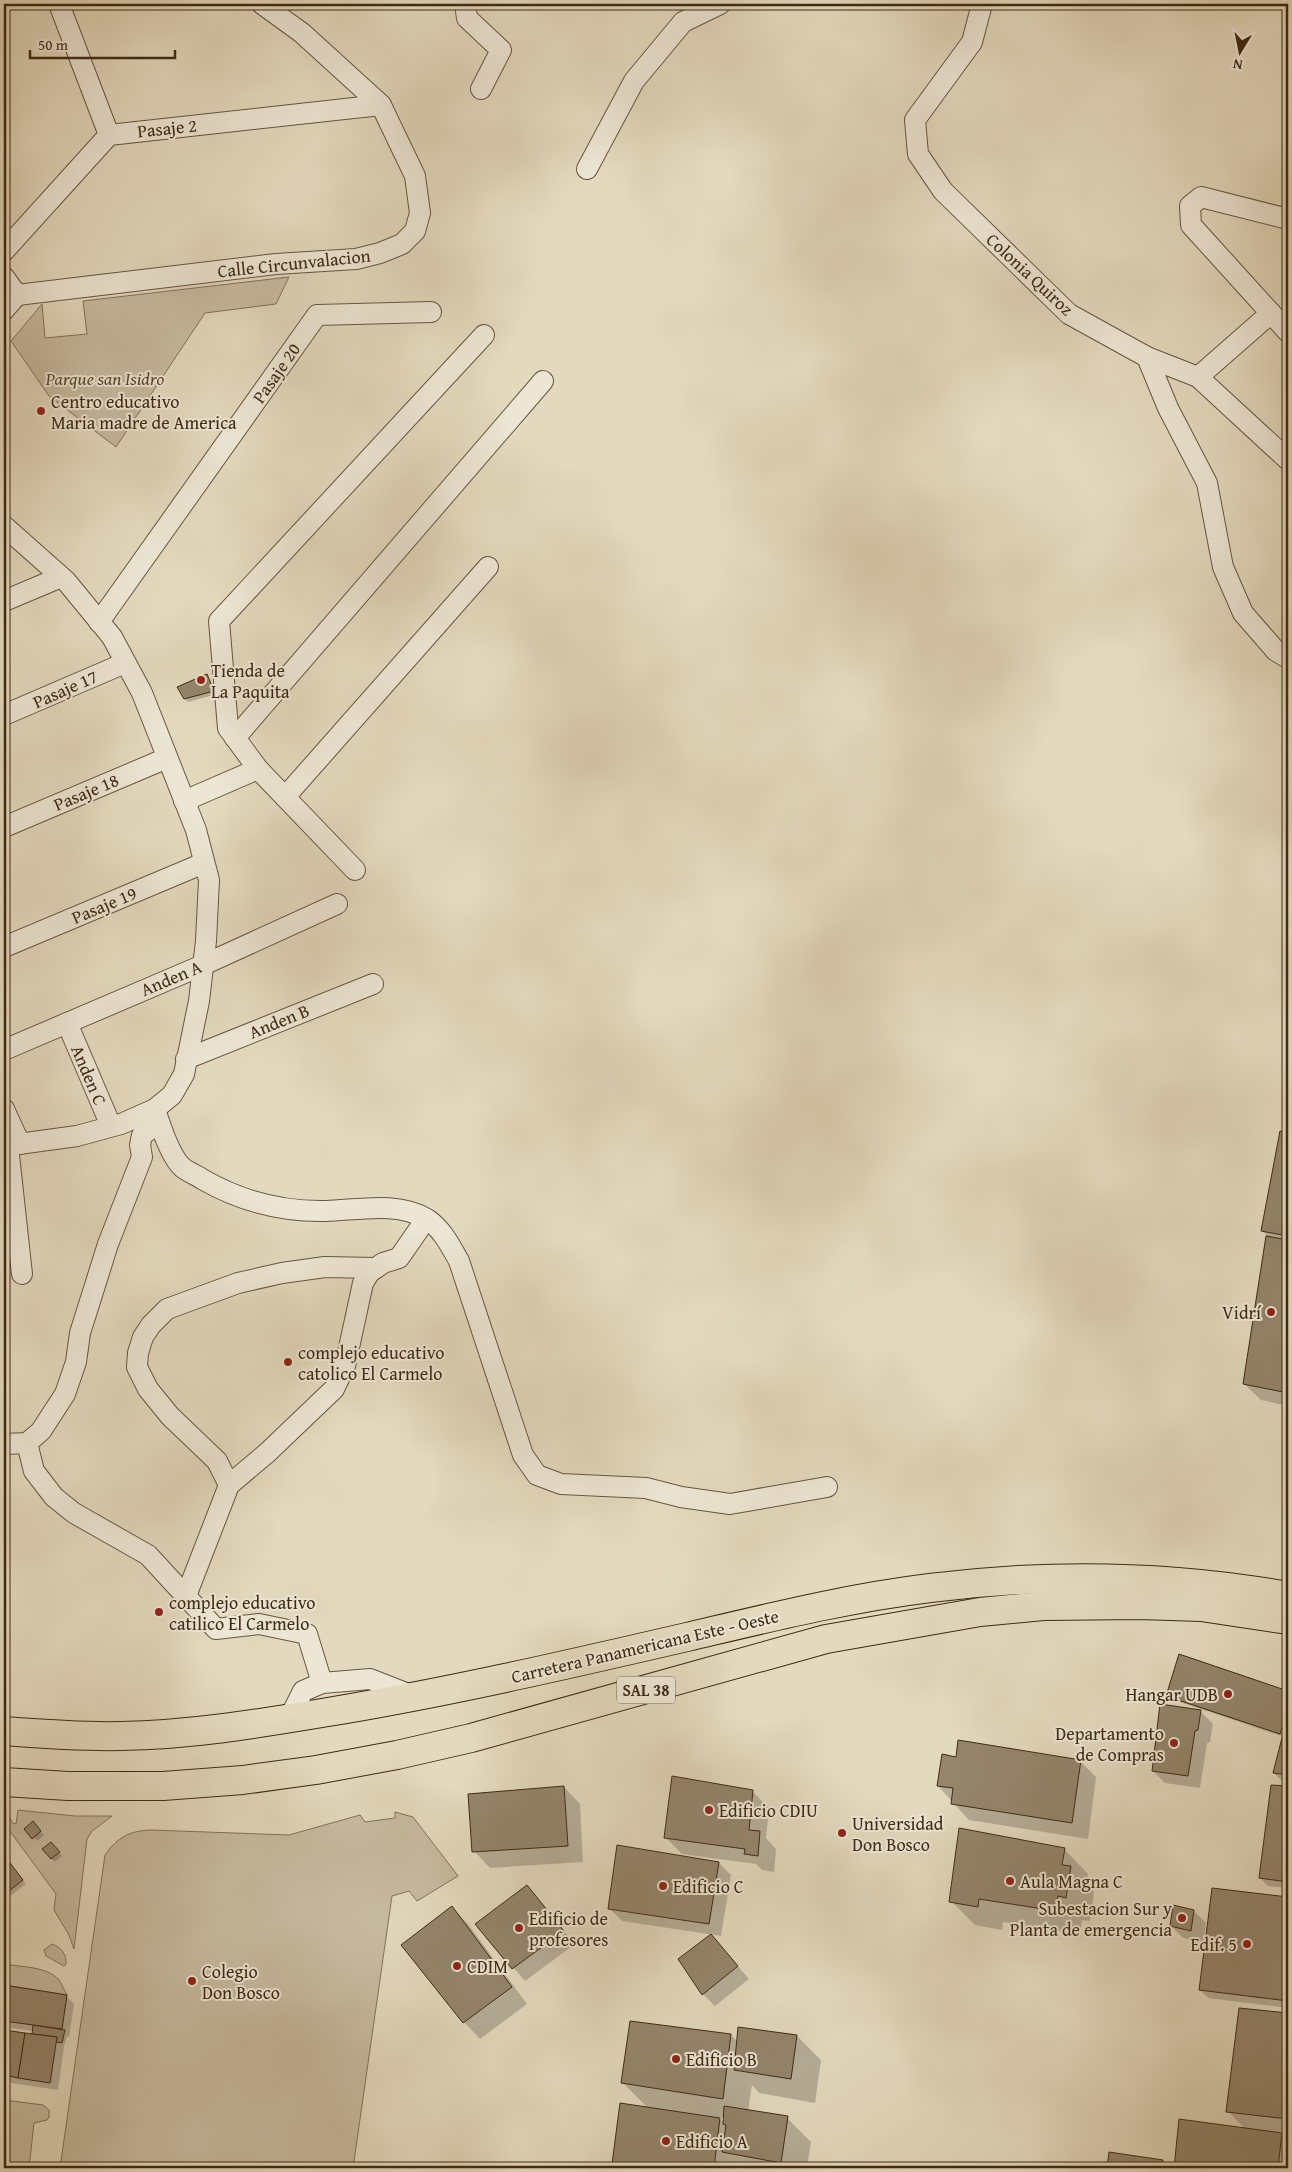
<svg xmlns="http://www.w3.org/2000/svg" width="1292" height="2172" viewBox="0 0 1292 2172" font-family="'Gentium Book Plus',serif">
	<rect width="100%" height="100%" fill="#e3d9be"/>
	<filter id="stains"><feTurbulence type="fractalNoise" baseFrequency=".004" numOctaves="4"/><feColorMatrix values="0 0 0 0 .2 0 0 0 0 .09 0 0 0 0 .02 0 0 0 .5 -.17"/></filter>
	<radialGradient id="worn" r=".72"><stop offset=".6" stop-color="#630" stop-opacity="0"/><stop offset="1" stop-color="#630" stop-opacity=".3"/></radialGradient>
	<!-- green -->
	<g fill="#c7bba1" stroke="#82725a">
		<path d="M289,277l-13,27 -71,9 -89,134 -67,-51 -38,-55 31,-37 3,34 42,-4 -4,-33z"/>
		<path d="M4,1810l9,13 3,1 2,-14 57,6h37l-20,15 -5,8 -13,110 -5,-14 -15,-25 2,-16 -52,-71z"/>
		<path d="M395,1812l18,5 45,59 -41,25 -8,-10 -17,5 -39,272h-293l45,-313c13,-18 24,-24 46,-25l138,5 71,-20 5,7 30,-4z"/>
		<path d="M52,1944c9,3 15,11 14,20l-2,2 -18,-10 -2,-6z"/>
		<path d="M4,1964c16,3 43,2 55,16 3,4 5,10 8,15l-63,-10z"/>
		<path d="M4,2100l39,5 6,5v7l-2,3 -13,3 -5,45h-25z"/>
	</g>
	<!-- shadow -->
	<g fill="#0003" fill-rule="evenodd">
		<path d="M207,676l10,18 -29,8 -3,-3z"/>
		<path d="M1281,1133l7,1v272l-27,-6 -17,-16 23,-148 -5,-6z"/>
		<path d="M1180,1656l108,37 -1,35h1v59l-14,-14 10,-36 -113,-38 -3,-3z"/>
		<path d="M1161,1705l40,7 12,12 -3,18 -3,1 -7,45 -35,-5 -12,-12z"/>
		<path d="M957,1758l123,3 16,16 -8,62 -119,-19 -31,-34z"/>
		<path d="M1272,1786l16,1v101l-20,-2 -8,-8z"/>
		<path d="M564,1787l16,17 3,58 -93,6 -16,-17z"/>
		<path d="M752,1791l17,17 -3,30 10,11 -2,23 -12,-2 -6,-6 -74,-10 -16,-16z"/>
		<path d="M36,1827l8,8 -7,6 -11,-12z"/>
		<path d="M54,1847l8,9 -7,6 -4,-4z"/>
		<path d="M1064,1849l24,25 -1,10 7,8 -4,29 -8,-1 -2,14 -77,-12 -1,8 -27,-5 -24,-24z"/>
		<path d="M4,1856l22,28 -22,17z"/>
		<path d="M719,1863l12,12 -10,61 -99,-15 -12,-12z"/>
		<path d="M527,1887l48,57 -50,37 -49,-56z"/>
		<path d="M1213,1890l75,8v110l-80,-10 -8,-8z"/>
		<path d="M452,1908l16,16 59,80 -47,35 -16,-17 -61,-77z"/>
		<path d="M1194,1911l12,12 -3,19 -20,-4 -12,-12z"/>
		<path d="M711,1936l38,43 -34,27 -12,-12 -24,-34z"/>
		<path d="M4,1987l62,9 8,8 -5,33 -2,-1 -3,10 -6,44 -54,-8v-51l29,4v-4l-29,-4z"/>
		<path d="M1240,2010l48,4v119l-9,-1 9,9 -2,27h-111l6,-47 65,9 -18,-19z"/>
		<path d="M731,2035l7,7 59,-6 24,24 -6,43 -56,-10 -7,-8 -4,26 39,7 24,24 -4,26h-189l-5,-4 36,-55 -27,-27zM718,2117l6,1v5z"/>
		<path d="M1110,2153l52,8 7,7h-61z"/>
	</g>
	<!-- building -->
	<g fill="#94856c" stroke="#3e2a14">
		<path d="M207,674l7,17 -30,8 -7,-12z"/>
		<path d="M1280,1131l8,2v103l-27,-5z"/>
		<path d="M1266,1236l22,4v153l-45,-9z"/>
		<path d="M1179,1654l109,37v18l-8,25 -114,-38z"/>
		<path d="M1160,1704l41,6 -3,20 -3,1 -7,45 -36,-5z"/>
		<path d="M1285,1726l3,1v48l-15,-2z"/>
		<path d="M958,1740l123,20 -9,63 -121,-19 2,-16 -16,-2 5,-32 14,3z"/>
		<path d="M672,1776l81,14 -4,40 11,1 -2,25 -14,-2 1,-5 -81,-11z"/>
		<path d="M1271,1785l17,1v96l-29,-4z"/>
		<path d="M564,1786l4,60 -96,6 -4,-58z"/>
		<path d="M33,1821l8,10 -9,8 -8,-10z"/>
		<path d="M959,1828l106,20 -3,17 9,1 -5,32 -8,-2 -2,15 -77,-12 -1,8 -29,-5z"/>
		<path d="M51,1842l9,10 -9,7 -9,-10z"/>
		<path d="M617,1845l102,17 -10,62 -101,-15z"/>
		<path d="M4,1855l19,25 -19,15z"/>
		<path d="M527,1885l37,46 -52,38 -37,-45z"/>
		<path d="M1212,1888l76,9v104l-89,-11z"/>
		<path d="M1173,1905l21,5 -3,21 -21,-5z"/>
		<path d="M452,1906l60,81 -49,36 -62,-78z"/>
		<path d="M711,1934l27,32 -36,29 -24,-36z"/>
		<path d="M4,1985l63,10 -5,34 -58,-8z"/>
		<path d="M1239,2008l49,5v106l-62,-7z"/>
		<path d="M630,2021l101,13 -8,65 -102,-16z"/>
		<path d="M33,2025l32,5 -3,13 -6,-1 1,-5 -25,-3z"/>
		<path d="M738,2027l59,8 -6,44 -57,-9z"/>
		<path d="M4,2030l21,3 -7,45 -14,-3z"/>
		<path d="M25,2033l32,4 -7,46 -32,-5z"/>
		<path d="M620,2103l100,15 -6,50h-77l-25,-4z"/>
		<path d="M724,2106l64,10 -7,47 -59,-11 4,-27 -3,-1z"/>
		<path d="M1179,2119l103,14 -4,35h-104z"/>
		<path d="M1109,2152l54,8 -1,8h-55z"/>
	</g>
	<g fill="none" stroke-linecap="round" stroke-linejoin="round">
		<!-- street casing -->
		<g stroke="#67563e" stroke-width="22">
			<g id="street">
				<path d="M59,4l50,131"/>
				<path d="M465,4l2,14 34,32 -20,39"/>
				<path d="M982,4l-10,38 -57,78 3,34 25,37 126,123 78,43 21,51 39,75 16,84 20,46 33,38 12,7"/>
				<path d="M587,169l47,-88 49,-59 37,-18"/>
				<path d="M1288,219l-87,-22 -11,9 1,19 97,107"/>
				<path d="M4,251l105,-116 272,-30"/>
				<path d="M4,277l13,18"/>
				<path d="M17,295l259,-31 80,-5 24,-6 22,-9 13,-13 5,-18 -5,-37 -34,-71 -79,-72 -40,-29"/>
				<path d="M4,310l13,-15"/>
				<path d="M1147,357l51,20 90,83"/>
				<path d="M1198,377l73,-64"/>
				<path d="M4,526l62,55 46,56 30,56 54,137 13,50 -3,61 -7,60 -15,73 -12,21 -17,14 -34,15 -44,12 -73,10"/>
				<path d="M4,601l57,-24"/>
				<path d="M99,622l218,-307 114,-3"/>
				<path d="M4,715l121,-52"/>
				<path d="M235,738l308,-357"/>
				<path d="M285,797l203,-230"/>
				<path d="M184,801l74,-32"/>
				<path d="M4,827l163,-69"/>
				<path d="M355,870l-97,-101 -30,-41 -9,-107 265,-286"/>
				<path d="M4,947l200,-84"/>
				<path d="M67,1023l44,103"/>
				<path d="M4,1050l199,-85 134,-61"/>
				<path d="M186,1059l187,-75"/>
				<path d="M4,1109l16,35"/>
				<path d="M155,1109c5,16 15,47 27,58 6,5 14,8 20,12 38,22 80,33 124,32 32,-1 72,-10 101,8 15,10 23,26 32,42l64,194 14,20 24,9 85,4 35,9 49,7 97,-17"/>
				<path d="M8,1146l14,128"/>
				<path d="M27,1443l7,28 20,26 20,16 74,42 68,74 43,-5 48,10 15,49"/>
				<path d="M4,1444l23,-1 14,-12 24,-37 11,-32 4,-29 28,-89 34,-87 -2,-12 2,-10 17,-12"/>
				<path d="M229,1485l-12,-24 -47,-45 -22,-27 -11,-22 1,-14 5,-16 8,-12 16,-16 71,-26 44,-10 43,-6 51,1"/>
				<path d="M186,1596l43,-111 38,-32 67,-64 11,-23 18,-83 7,-11 6,-4 7,-5 16,-5 27,-39"/>
				<path d="M289,1719l14,-28 19,-8 48,-4 46,18"/>
			</g>
		</g>
		<!-- highway casing -->
		<g stroke="#3e2a14" stroke-width="30">
			<g id="highway">
				<path d="M4,1731c39,3 78,6 117,5 68,-1 135,-12 201,-23 123,-20 244,-48 365,-76 81,-19 161,-39 243,-49 119,-15 240,-13 358,8"/>
				<path d="M4,1782l64,4h95l80,-6 73,-10 81,-15 74,-17 355,-99 154,-27 63,-6 97,-1 61,2 87,13"/>
			</g>
		</g>
		<!-- street -->
		<use href="#street" stroke="#ede6d5" stroke-width="20"/>
		<!-- highway -->
		<use href="#highway" stroke="#e3d9be" stroke-width="28"/>
	</g>
	<!-- markers -->
	<g fill="#8f2418" stroke="#ede6d5" stroke-width="2">
		<circle cx="41" cy="411" r="5"/>
		<circle cx="201" cy="680" r="5"/>
		<circle cx="1271" cy="1312" r="5"/>
		<circle cx="288" cy="1362" r="5"/>
		<circle cx="159" cy="1612" r="5"/>
		<circle cx="1228" cy="1694" r="5"/>
		<circle cx="1174" cy="1743" r="5"/>
		<circle cx="709" cy="1810" r="5"/>
		<circle cx="842" cy="1833" r="5"/>
		<circle cx="1010" cy="1881" r="5"/>
		<circle cx="663" cy="1886" r="5"/>
		<circle cx="1182" cy="1918" r="5"/>
		<circle cx="519" cy="1928" r="5"/>
		<circle cx="1247" cy="1944" r="5"/>
		<circle cx="457" cy="1966" r="5"/>
		<circle cx="192" cy="1981" r="5"/>
		<circle cx="676" cy="2059" r="5"/>
		<circle cx="666" cy="2141" r="5"/>
	</g>
	<g text-anchor="middle" dominant-baseline="central" stroke-width="4" stroke-linejoin="round" paint-order="stroke">
		<!-- shield labels -->
		<rect fill="#ede6d5" stroke="#72624e" stroke-width="1" x="617" y="1676.5" width="58" height="27" rx="4"/>
		<g font-size="16" font-weight="bold" fill="#3e2a14">
			<text x="646" y="1690">SAL 38</text>
		</g>
		<!-- street labels -->
		<g font-size="18" fill="#3e2a14" stroke="#ede6d5">
			<text transform="translate(167 128) rotate(-6)">Pasaje 2</text>
			<text transform="translate(294 263) rotate(-6)">Calle Circunvalacion</text>
			<text transform="translate(1030 274) rotate(43)">Colonia Quiroz</text>
			<text transform="translate(276 373) rotate(-55)">Pasaje 20</text>
			<text transform="translate(65 689) rotate(-24)">Pasaje 17</text>
			<text transform="translate(86 792) rotate(-23)">Pasaje 18</text>
			<text transform="translate(104 905) rotate(-23)">Pasaje 19</text>
			<text transform="translate(171 978) rotate(-23)">Anden A</text>
			<text transform="translate(279 1021) rotate(-22)">Anden B</text>
			<text transform="translate(89 1075) rotate(67)">Anden C</text>
			<text transform="translate(645 1646) rotate(-13)">Carretera Panamericana Este - Oeste</text>
		</g>
		<!-- park labels -->
		<g font-size="18" font-style="italic" fill="#594730" stroke="#ede6d5">
			<text x="105" y="378">Parque san Isidro</text>
		</g>
		<!-- poi labels -->
		<g font-size="18" fill="#3e2a14" stroke="#ede6d5" text-anchor="start">
			<text x="51" y="401">Centro educativo<tspan x="51" dy="21">Maria madre de America</tspan></text>
			<text x="211" y="670">Tienda de<tspan x="211" dy="21">La Paquita</tspan></text>
			<text x="1261" y="1312" text-anchor="end">Vidrí</text>
			<text x="298" y="1352">complejo educativo<tspan x="298" dy="21">catolico El Carmelo</tspan></text>
			<text x="169" y="1602">complejo educativo<tspan x="169" dy="21">catilico El Carmelo</tspan></text>
			<text x="1218" y="1694" text-anchor="end">Hangar UDB</text>
			<text x="1164" y="1733" text-anchor="end">Departamento<tspan x="1164" dy="21">de Compras</tspan></text>
			<text x="719" y="1810">Edificio CDIU</text>
			<text x="852" y="1823">Universidad<tspan x="852" dy="21">Don Bosco</tspan></text>
			<text x="1020" y="1881">Aula Magna C</text>
			<text x="673" y="1886">Edificio C</text>
			<text x="1172" y="1908" text-anchor="end">Subestacion Sur y<tspan x="1172" dy="21">Planta de emergencia</tspan></text>
			<text x="529" y="1918">Edificio de<tspan x="529" dy="21">profesores</tspan></text>
			<text x="1237" y="1944" text-anchor="end">Edif. 5</text>
			<text x="467" y="1966">CDIM</text>
			<text x="202" y="1971">Colegio<tspan x="202" dy="21">Don Bosco</tspan></text>
			<text x="686" y="2059">Edificio B</text>
			<text x="676" y="2141">Edificio A</text>
		</g>
	</g>
	<!-- margin -->
	<rect width="1292" height="2172" fill="none" stroke="#e3d9be" stroke-width="20"/>
	<rect x="5" y="5" width="1282" height="2162" fill="none" stroke="#3e2a14" stroke-width="2.5"/>
	<rect x="10" y="10" width="1272" height="2152" fill="none" stroke="#3e2a14"/>
	<!-- north arrow -->
	<g transform="translate(1240 52) rotate(190)" stroke="#ede6d5" stroke-width="4" paint-order="stroke">
	<path d="M0-4L9 19L0 12L-9 19Z" fill="#3e2a14"/>
	<text y="-8" font-size="14" font-weight="bold" text-anchor="middle" fill="#3e2a14">N</text>
	</g>
	<!-- scale -->
	<path d="M30 50v8h145v-8" fill="none" stroke="#3e2a14" stroke-width="2.5"/>
	<text x="38" y="50" font-size="15" fill="#3e2a14" stroke="#ede6d5" stroke-width="4" paint-order="stroke">50 m</text>
	<rect width="100%" height="100%" filter="url(#stains)"/>
	<rect width="100%" height="100%" fill="url(#worn)"/>
</svg>
